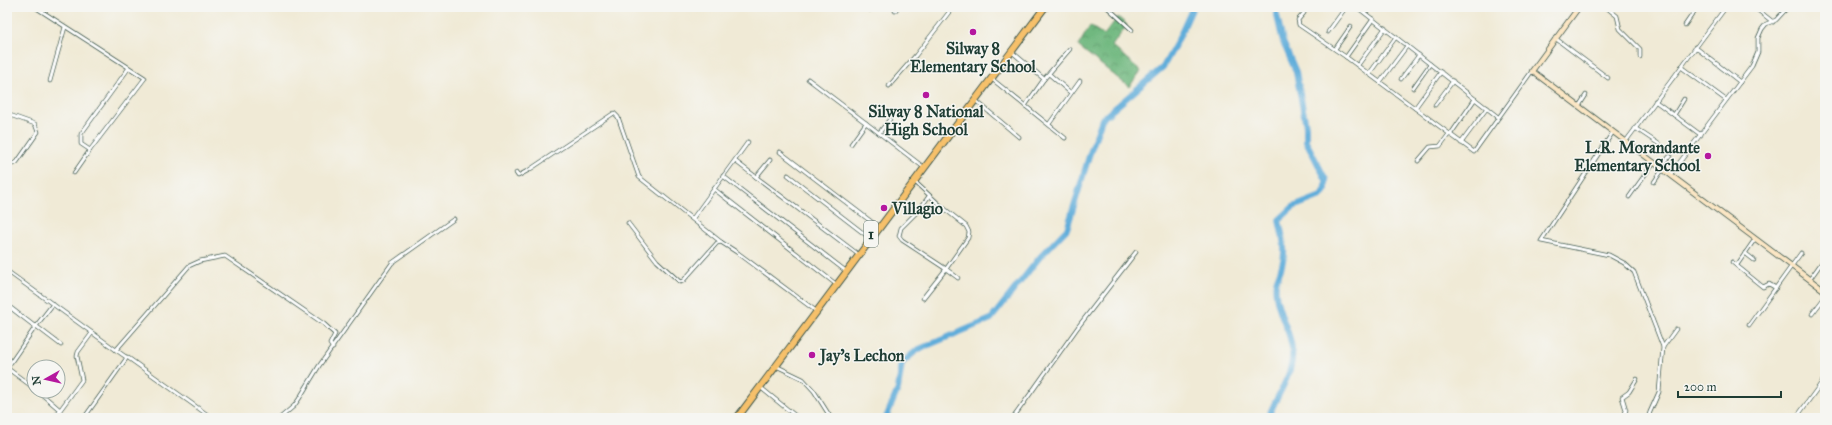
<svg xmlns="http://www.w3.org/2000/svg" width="1832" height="425" viewBox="0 0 1832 425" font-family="'IM FELL Great Primer',serif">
	<defs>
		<pattern id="forest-crowns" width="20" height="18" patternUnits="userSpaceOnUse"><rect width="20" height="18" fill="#70b87f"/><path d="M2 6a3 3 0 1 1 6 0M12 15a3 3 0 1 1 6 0" fill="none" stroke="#5b9769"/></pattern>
	</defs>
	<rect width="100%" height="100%" fill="#f6f6f2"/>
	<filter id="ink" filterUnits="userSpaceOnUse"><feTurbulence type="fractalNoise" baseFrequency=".025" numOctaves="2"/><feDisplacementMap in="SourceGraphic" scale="8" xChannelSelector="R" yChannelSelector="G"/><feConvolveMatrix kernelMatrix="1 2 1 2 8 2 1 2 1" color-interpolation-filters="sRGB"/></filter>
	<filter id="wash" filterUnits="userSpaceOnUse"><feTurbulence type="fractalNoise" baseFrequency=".012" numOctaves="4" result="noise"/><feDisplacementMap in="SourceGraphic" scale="16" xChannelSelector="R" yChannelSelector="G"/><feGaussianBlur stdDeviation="0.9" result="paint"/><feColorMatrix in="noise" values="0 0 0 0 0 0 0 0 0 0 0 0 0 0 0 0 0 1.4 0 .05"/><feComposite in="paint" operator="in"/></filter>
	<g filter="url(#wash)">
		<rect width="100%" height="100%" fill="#f0ead6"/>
		<!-- forest -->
		<path fill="url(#forest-crowns)" stroke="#487a5a" d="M1118,17l9,8 -15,21 29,25 -12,16 -51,-41 12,-20 14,9z"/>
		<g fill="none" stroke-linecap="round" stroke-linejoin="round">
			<!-- river -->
			<g stroke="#61adda" stroke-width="6">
				<path d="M886,418l12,-29 4,-26 15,-13 74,-31 49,-62 27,-28 22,-73 13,-37 61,-52 14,-25 16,-35"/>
				<path d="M1268,418c7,-20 22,-38 24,-59 3,-22 -14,-43 -16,-65 -2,-15 3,-16 6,-29 5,-15 0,-30 -3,-45l14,-13 28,-11 5,-7v-9l-20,-39v-15l-10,-54 -13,-30 -8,-35"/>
			</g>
		</g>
	</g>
	<g filter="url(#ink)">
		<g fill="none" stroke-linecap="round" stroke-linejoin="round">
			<!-- street casing -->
			<g stroke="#3e574c" stroke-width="4.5">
				<g id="street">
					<path d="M35,7l110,71 -55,72 -9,-6v-10l47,-65"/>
					<path d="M1107,7l25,23"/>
					<path d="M1357,7l141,110"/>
					<path d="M1606,7l11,9 3,13 20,20v8"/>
					<path d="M1754,7l19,15"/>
					<path d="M870,10l2,-3"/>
					<path d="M895,11l3,-4"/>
					<path d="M1304,13l-6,7 1,5 47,32 128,95 58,-81"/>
					<path d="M1685,25l9,-13 -1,-5"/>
					<path d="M1328,32l18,-25"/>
					<path d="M1555,38l53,40"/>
					<path d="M1695,47l45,35"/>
					<path d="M1335,49l16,-23"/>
					<path d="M1012,52l32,27"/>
					<path d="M1346,57l27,-38"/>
					<path d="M1358,65l27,-37"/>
					<path d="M1681,67l45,33"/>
					<path d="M1049,74l22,19"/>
					<path d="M1369,74l27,-37"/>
					<path d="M808,79l58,44"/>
					<path d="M992,79l73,59"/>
					<path d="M1401,79l18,-24"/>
					<path d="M50,81l15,-54"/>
					<path d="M1380,82l27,-36"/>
					<path d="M889,86l27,-31 37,-48"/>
					<path d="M1413,88l17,-24"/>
					<path d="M975,100l44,37"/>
					<path d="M1655,101l46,34"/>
					<path d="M1435,105l18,-24"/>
					<path d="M1025,106l19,-27 26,-30"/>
					<path d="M1579,106l7,-11"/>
					<path d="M1415,108l26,-36"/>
					<path d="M7,114l28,10 3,8 -21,30 -3,2 -7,-3"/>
					<path d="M1674,115l10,-16"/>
					<path d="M1049,124l31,-43"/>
					<path d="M1635,128l24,16"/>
					<path d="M1613,132l-72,109 68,14 15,8 10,9 29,75 -4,45 -9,20 -2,6"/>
					<path d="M879,133l43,33"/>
					<path d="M1450,135l25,-36"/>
					<path d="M1626,141l100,-134"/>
					<path d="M1461,143l26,-35"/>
					<path d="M851,144l15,-21 13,10 11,-14"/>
					<path d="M780,152l97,74"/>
					<path d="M735,161l124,94"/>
					<path d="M1418,161l12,-14 10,-1 9,-12"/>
					<path d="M1660,167l10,-11"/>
					<path d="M74,173l16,-23"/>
					<path d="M516,173l2,3 11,-6 85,-57 4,4 21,60 82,65"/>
					<path d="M788,175l83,64"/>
					<path d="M1670,175l82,-109 6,-14v-14l4,-9 4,-5 10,-4 12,-13"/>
					<path d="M723,176l124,96"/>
					<path d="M756,177l14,-17"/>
					<path d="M914,181l27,25 25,20 3,6 -1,6 -22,31 -44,-29 -3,-4 2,-8 18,-18 10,-14"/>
					<path d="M1654,182l9,-13"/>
					<path d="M714,189l123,96"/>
					<path d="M1629,197l25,-35"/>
					<path d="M693,218l55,-76"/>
					<path d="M628,223l29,38 23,21 3,-1 34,-38 4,-1 17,11 78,58"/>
					<path d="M1745,253l9,7"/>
					<path d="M1732,262l31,25 6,-3 7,4"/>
					<path d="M1737,265l18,-26"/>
					<path d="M7,271l109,79 73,-84 11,-5 25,-5 99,68 11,10 -5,10 3,4"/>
					<path d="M1810,279l15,-21"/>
					<path d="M923,298l23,-29 12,9"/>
					<path d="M7,305l26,20 3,1 17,-22"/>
					<path d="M1812,314l13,-17"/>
					<path d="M1749,325l52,-72"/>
					<path d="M1663,347l13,-18"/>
					<path d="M127,357l85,61"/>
					<path d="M776,366l27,13 11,12 17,27"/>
					<path d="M7,368l29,-42 25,19"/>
					<path d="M7,368l27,20"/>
					<path d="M760,387l38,31"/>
					<path d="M38,391l22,19"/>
					<path d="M55,417l27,-37 -5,-24 1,-4 14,-19"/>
					<path d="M84,418l42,-59v-2l-10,-7"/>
					<path d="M280,418l14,-12 5,-7 20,-33 73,-103 62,-44"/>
					<path d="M1013,418l65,-91 58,-75"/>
					<path d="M1624,418l2,-8 -4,-13 7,-5 8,-13"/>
					<path d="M1796,418l29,-40"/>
				</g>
			</g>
			<!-- secondary casing -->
			<g stroke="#3e574c" stroke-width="6">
				<path id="secondary" d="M1579,7l-47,64 293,220"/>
			</g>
			<!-- highway casing -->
			<g stroke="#3e574c" stroke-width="8">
				<path id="highway" d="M737,418l308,-411"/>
			</g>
			<!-- street -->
			<use href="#street" stroke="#fff" stroke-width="3"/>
			<!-- secondary -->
			<use href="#secondary" stroke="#fbe6c4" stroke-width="4.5"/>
			<!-- highway -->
			<use href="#highway" stroke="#f6c06b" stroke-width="6"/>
		</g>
	</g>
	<!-- markers -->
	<g fill="#b5179e" stroke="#f6f6f2" stroke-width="1.5">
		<circle cx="973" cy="32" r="4"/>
		<circle cx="926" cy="95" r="4"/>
		<circle cx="1708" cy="156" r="4"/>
		<circle cx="884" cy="208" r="4"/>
		<circle cx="812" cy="355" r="4"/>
	</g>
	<g text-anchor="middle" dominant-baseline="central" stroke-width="3" stroke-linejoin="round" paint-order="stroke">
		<!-- shield labels -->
		<rect fill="#f6f6f2" stroke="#60746d" stroke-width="1" x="864" y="221" width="14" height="26" rx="3"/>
		<g font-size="15" font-weight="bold" fill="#1f3d34">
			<text x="871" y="234">1</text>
		</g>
		<!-- poi labels -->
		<g font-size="16" font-weight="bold" fill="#1f3d34" stroke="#f6f6f2">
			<text x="973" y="48">Silway 8<tspan x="973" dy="18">Elementary School</tspan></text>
			<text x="926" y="111">Silway 8 National<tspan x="926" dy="18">High School</tspan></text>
			<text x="1700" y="147" text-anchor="end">L.R. Morandante<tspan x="1700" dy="18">Elementary School</tspan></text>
			<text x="892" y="208" text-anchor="start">Villagio</text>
			<text x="820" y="355" text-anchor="start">Jay's Lechon</text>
		</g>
	</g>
	<!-- margin -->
	<rect width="1832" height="425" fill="none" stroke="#f6f6f2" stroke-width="24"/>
	<!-- north arrow -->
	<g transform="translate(46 379) rotate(262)"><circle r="19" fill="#f6f6f2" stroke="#a0aca6"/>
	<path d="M0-3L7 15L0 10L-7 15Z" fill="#b5179e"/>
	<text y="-6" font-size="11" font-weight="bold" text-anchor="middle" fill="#1f3d34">N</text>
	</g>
	<!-- scale -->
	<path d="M1678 391v6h103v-6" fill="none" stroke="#1f3d34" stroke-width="2"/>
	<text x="1684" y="391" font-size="12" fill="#1f3d34" stroke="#f6f6f2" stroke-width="3" paint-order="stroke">200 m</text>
</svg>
